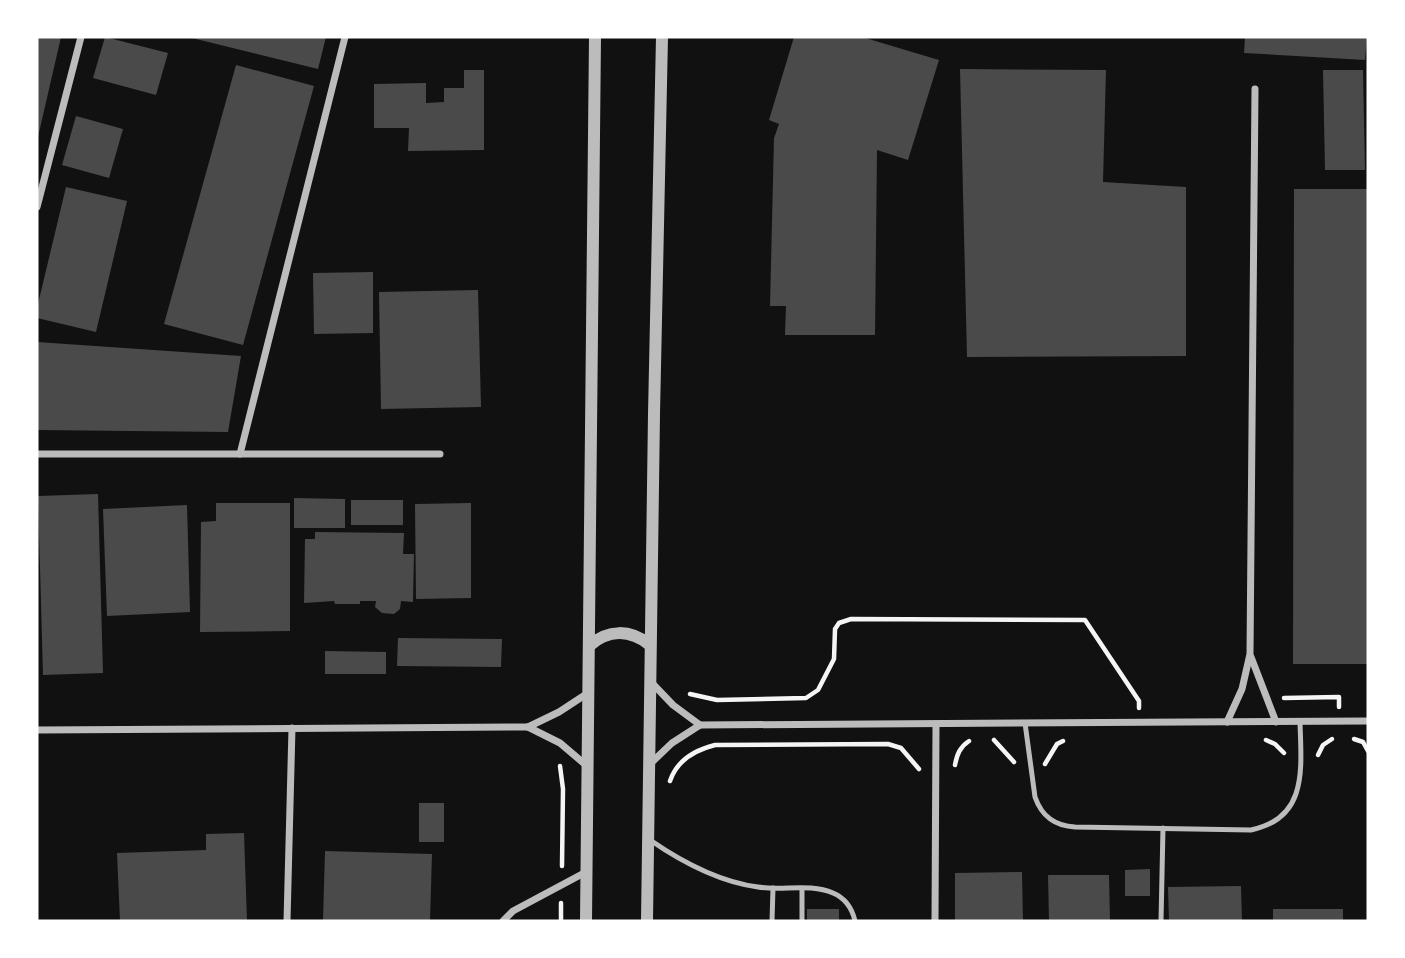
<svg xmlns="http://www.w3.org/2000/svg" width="1405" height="958" viewBox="0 0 1405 958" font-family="'DejaVu Sans',sans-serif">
	<rect width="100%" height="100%" fill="#111"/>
	<!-- building -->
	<g fill="#4a4a4a">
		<path d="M37,37h24l-23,100h-1z"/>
		<path d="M105,37l63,16 -12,42 -63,-17z"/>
		<path d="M188,37h138l-8,32z"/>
		<path d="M794,37h68l77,23 -31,100 -31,-10 -2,185h-90l1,-29h-16l4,-168 5,-14 -10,-4z"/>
		<path d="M1245,37h122l-2,23 -121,-7z"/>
		<path d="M236,65l78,21 -71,259 -79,-21z"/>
		<path d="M960,69l146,1 -3,112 83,5v169l-219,1z"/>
		<path d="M464,70h20v80l-76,1 1,-23h-35v-44l52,-1v20l18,-1v-14h20z"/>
		<path d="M1323,70h40l2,100h-40z"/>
		<path d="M76,116l47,13 -14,49 -47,-13z"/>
		<path d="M66,187l61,14 -31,131 -59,-14v-10z"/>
		<path d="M1294,189h74v475h-75z"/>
		<path d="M373,272v61l-59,1 -1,-61z"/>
		<path d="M478,290l3,117 -100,2 -2,-117z"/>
		<path d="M37,342l204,14 -13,76 -191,-2z"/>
		<path d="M98,494l5,179 -60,2 -5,-179z"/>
		<path d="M294,498l51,1v29h-51z"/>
		<rect x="351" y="500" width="52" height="25"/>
		<path d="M216,503h74v128l-90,1 1,-110 15,-1z"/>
		<path d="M471,503v95l-55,1 -1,-95z"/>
		<path d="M187,505l3,107 -83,4 -4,-107z"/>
		<path d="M315,532l89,1 -1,21h11l-1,48 -12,-1 -1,8 -6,5 -12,-1 -7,-6 1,-6h-16v3h-25l-1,-3 -30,2 1,-64h10z"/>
		<path d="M398,638l104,1 -1,28 -104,-1z"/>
		<path d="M325,651l61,1v22h-61z"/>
		<rect x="419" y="803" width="25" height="39"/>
		<path d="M244,833l3,88h-127l-3,-68 89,-3v-16z"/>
		<path d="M325,851l107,3 -2,67 -107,-1z"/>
		<path d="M1150,869v27h-25v-26z"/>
		<path d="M1022,872l1,49h-68v-48z"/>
		<path d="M1048,875h61l1,46h-61z"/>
		<path d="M1241,886l1,35h-73l-1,-34z"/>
		<rect x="807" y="909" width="32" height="12"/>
		<rect x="1273" y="909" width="70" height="12"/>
	</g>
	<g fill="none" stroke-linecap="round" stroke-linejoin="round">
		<!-- path -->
		<g stroke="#f5f5f5" stroke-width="4.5">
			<path d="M690,694l27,6 89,-2 12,-8 16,-31 1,-30 4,-6 12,-4 234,1 54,81v7"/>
			<path d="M1284,698l55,-1v10"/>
			<path d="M1354,739l9,3 5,9"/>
			<path d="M994,740l20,22"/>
			<path d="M1266,740l9,4 9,9"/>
			<path d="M1318,755l5,-10 9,-6"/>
			<path d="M1045,764l12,-20 6,-3"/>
			<path d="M955,765c2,-11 5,-18 14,-24"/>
			<path d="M560,766l3,23 -1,77"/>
			<path d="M670,781c7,-21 25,-31 45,-36l173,-1 13,4 18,21"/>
			<path d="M561,921v-18"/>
		</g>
		<!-- service -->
		<g stroke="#bcbcbc" stroke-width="5">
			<path d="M1025,723l10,74c7,20 20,29 40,30l176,3c58,-12 50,-63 49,-109"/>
			<path d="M650,840c32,22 69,42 108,47 24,4 52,-4 75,6 12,5 19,15 22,28"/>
			<path d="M772,921l1,-33"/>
			<path d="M802,921v-32"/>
			<path d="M1161,921l2,-93"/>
		</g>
		<!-- minor -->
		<g stroke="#bcbcbc" stroke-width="7">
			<path d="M37,207l44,-170"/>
			<path d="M37,454h403"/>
			<path d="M240,454l105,-417"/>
			<path d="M1251,657l25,65"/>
			<path d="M651,682l22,23 27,20"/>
			<path d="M1227,722l15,-33 8,-35 5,-565"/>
			<path d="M528,727l32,16 27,23"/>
			<path d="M37,730l491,-3 31,-15 29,-19"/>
			<path d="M651,763l21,-20 28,-18 668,-4"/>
			<path d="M287,921l5,-193"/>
			<path d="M503,921l10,-10 73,-39"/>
			<path d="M935,921l1,-197"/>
		</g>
		<!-- tertiary -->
		<g stroke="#bcbcbc" stroke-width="12">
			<path d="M589,646c19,-17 41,-17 61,-1"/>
			<path d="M586,921l9,-884"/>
			<path d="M647,921l7,-507 8,-377"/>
		</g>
	</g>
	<!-- border -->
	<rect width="1405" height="958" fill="none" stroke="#ffffff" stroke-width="77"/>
</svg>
